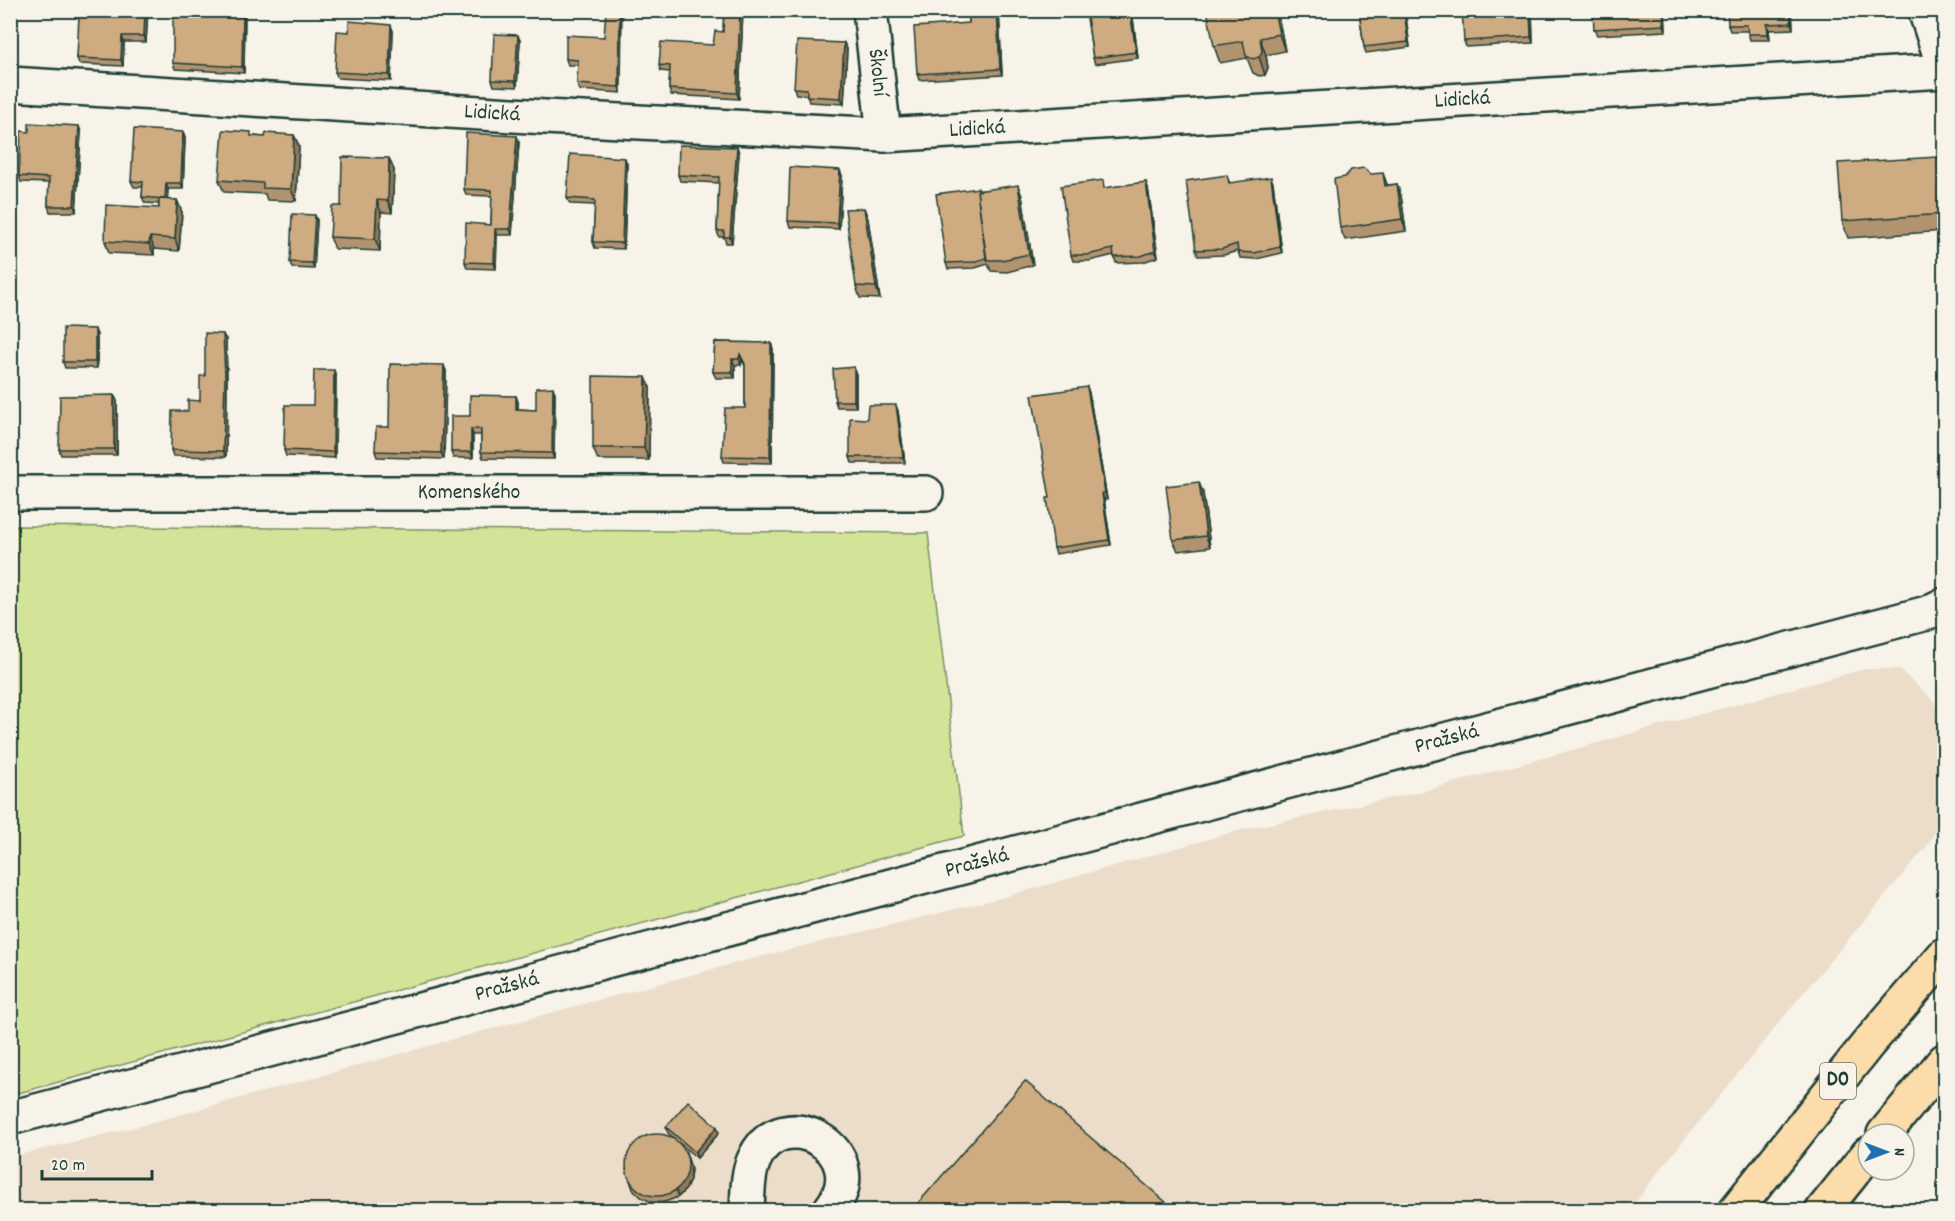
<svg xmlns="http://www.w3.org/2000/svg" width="1955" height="1221" viewBox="0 0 1955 1221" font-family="Dekko,sans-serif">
	<rect width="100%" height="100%" fill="#f7f3e8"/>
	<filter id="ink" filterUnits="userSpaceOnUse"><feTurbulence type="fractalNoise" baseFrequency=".0167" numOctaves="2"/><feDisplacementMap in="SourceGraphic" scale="12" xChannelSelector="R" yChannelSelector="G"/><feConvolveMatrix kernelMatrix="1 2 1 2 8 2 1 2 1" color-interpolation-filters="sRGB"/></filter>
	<g filter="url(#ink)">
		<!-- built -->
		<path fill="#ebddc9" d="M1864,669h35l34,31 11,22v96l-17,28 -128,152 -144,178 -25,34h-1619l-1,-53 126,-30 325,-90 286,-77 250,-61 240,-68 187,-40z"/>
		<!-- green -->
		<path fill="#d3e498" stroke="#799066" stroke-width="1.5" d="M11,526l917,7 36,303 -953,259z"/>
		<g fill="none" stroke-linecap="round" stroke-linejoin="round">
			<!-- minor casing -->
			<g stroke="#1f3d34" stroke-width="38">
				<g id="minor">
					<path id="s1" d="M870,10l14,125"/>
					<path d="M1925,10l19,57"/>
					<path id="s2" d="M10,84l535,33 339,18 1060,-64"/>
					<path id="s3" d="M10,493h916"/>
					<path id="s4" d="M10,1118l1917,-505 17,-8"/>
					<path d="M747,1210c1,-16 0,-35 7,-50 26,-62 123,-10 76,50"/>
				</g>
			</g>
			<!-- motorway casing -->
			<g stroke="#1f3d34" stroke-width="38">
				<g id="motorway">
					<path d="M1884,1134l60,-73"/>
					<path d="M1736,1210l131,-165 77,-90"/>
					<path d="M1823,1210l45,-56"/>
				</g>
			</g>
			<!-- minor -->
			<use href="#minor" stroke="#f7f3e8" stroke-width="33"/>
			<!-- motorway -->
			<use href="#motorway" stroke="#fddcac" stroke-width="33"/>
		</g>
		<!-- wall -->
		<g fill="#b2936f" stroke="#1f3d34" stroke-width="1.5">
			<path d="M84,10h64l-2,32h-22l-1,24 -44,-2 -2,-6z"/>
			<path d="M245,10l-1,63 -69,-4 -2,-6 42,-49z"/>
			<path d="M724,10h19l-4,89 -68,-4 -2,-6 1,-17 -9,-1 -2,-6 54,-20 10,-13z"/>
			<path d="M969,10h30l3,65 -83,5 -2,-6 52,-51z"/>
			<path d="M1086,10h46l6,48 -43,6 -2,-6z"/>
			<path d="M1277,10l8,41 -19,4 2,13 -3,7 -6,1 -6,-3 -6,-15 -27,5 -6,-17z"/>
			<path d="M1359,10h46l5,37 -44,6 -2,-6z"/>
			<path d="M1532,10l1,33 -67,4 -2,-6z"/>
			<path d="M1665,10l1,21 -69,4 -3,-6z"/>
			<path d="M1792,10l1,19 -24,1 1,10h-20l-2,-9h-18l-2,-6z"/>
			<path d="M393,31l-2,50 -53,-3 -3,-6z"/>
			<path d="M604,37l17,56 -42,-3 -2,-6 1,-19h-10l-2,-6z"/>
			<path d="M520,41l-3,46 -23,-1 -2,-6z"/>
			<path d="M844,43l3,6 -3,55 -35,-2 -2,-7 -11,-1 -2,-6z"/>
			<path d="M81,132l-5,80h-26l-2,-6 1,-23 -28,-1 -2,-6z"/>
			<path d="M183,132l2,6 -2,51h-15l-1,11h10l5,12 -3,39 -25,-2v6l-45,-2 -4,-12 54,-33v-4l-14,-1 -3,-6 1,-10h-9l-3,-6z"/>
			<path d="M294,135l5,11 -3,55 -29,-1 -2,-6 -41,-2 -5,-12 34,-44 12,1z"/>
			<path d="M519,142l-7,93h-15l-1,34 -29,-1 -2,-6 26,-37 1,-29 -26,-1 -2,-6z"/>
			<path d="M737,147l2,6 -7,90h-6l-2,-6h-5l-2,-6 2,-48 -39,-2 -2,-6z"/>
			<path d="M627,164l-3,85 -29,-1 -2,-6 2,-37 -25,-1 -3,-6z"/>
			<path d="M394,170l-2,43 -11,-1 -1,39 -45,-2 -5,-12 11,-31z"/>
			<path d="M1944,175v56l-96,7 -6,-17z"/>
			<path d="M842,176l-3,53 -49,-2 -2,-6z"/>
			<path d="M1229,181l1,2h43l9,70 -26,6 -16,-1 -2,-7 -14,4 -26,1 -2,-6z"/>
			<path d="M1146,182l2,6 10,69 -15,5 -27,1 -2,-8 -25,6h-16l-2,-6 35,-67z"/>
			<path d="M1397,184l4,12 5,35 -61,9 -5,-12 47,-43z"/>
			<path d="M979,190l43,6 11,69 -26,7 -16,-1 -3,-7 -13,4 -27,1 -2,-6z"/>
			<path d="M864,208l4,11 12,80 -20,-1 -4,-12z"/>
			<path d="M317,221l-3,48 -22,-1 -2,-6z"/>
			<path d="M97,335v33h-32l-2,-6z"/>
			<path d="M226,340l1,42 -1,75 -53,-1 -2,-6 29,-49 5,-25z"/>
			<path d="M715,342l56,1 2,6 -1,114 -48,-1 -2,-6 23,-48v-42l-3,-6 -1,5h-6v13h-19l-3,-6z"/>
			<path d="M446,371l-2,88 -67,-2 -2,-6 14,-24z"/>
			<path d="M856,373v34h-19l-2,-6z"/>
			<path d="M336,376l-1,82 -49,-2 -2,-6 29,-45z"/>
			<path d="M1087,387l2,6 18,106h-3l7,46 -55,9 -2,-6 -4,-50z"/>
			<path d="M650,388l-1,72h-51l-5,-12z"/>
			<path d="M555,393l-1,66 -71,-1 -2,-6v-17h-8v23h-20l-2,-6 19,-36 46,-20 2,6v7l18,1z"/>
			<path d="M114,395l3,6v54h-56l-2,-6z"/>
			<path d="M898,411l7,52h-53l-2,-6 17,-38z"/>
			<path d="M1203,493l7,54 -32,4 -5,-11z"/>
			<path d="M666,1127h51l2,6 -22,25 -18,-15 12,25 -1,11 -4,10 -8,8 -13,5h-14l-10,-5 -8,-8 -7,-20 49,-30 -7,-6z"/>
		</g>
		<!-- shaded-wall -->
		<g fill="#91785a" stroke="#1f3d34" stroke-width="1.5">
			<path d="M145,10h3l-2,32 -2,-6z"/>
			<path d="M243,10h2l-1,63 -2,-6z"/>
			<path d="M620,10h2l-1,83 -2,-6z"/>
			<path d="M740,10h3l-4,89 -2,-6z"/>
			<path d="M997,10h2l3,65 -2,-6z"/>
			<path d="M1130,10h2l6,48 -2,-6z"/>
			<path d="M1274,10h3l8,41 -6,-17z"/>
			<path d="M1404,10h1l5,37 -2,-5z"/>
			<path d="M1530,10h2l1,33 -2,-6z"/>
			<path d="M1663,10h2l1,21 -2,-6z"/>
			<path d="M1790,10h2l1,19 -2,-6z"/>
			<path d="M1767,24l2,6 1,10 -2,-6z"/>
			<path d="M391,25l2,6 -2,50 -2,-6z"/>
			<path d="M518,35l2,6 -3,46 -2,-6z"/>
			<path d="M122,36l2,6 -1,24 -2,-6z"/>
			<path d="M1260,38l6,17 2,13 -3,7 -6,-18z"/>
			<path d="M844,43l3,6 -3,55 -3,-6z"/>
			<path d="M79,126l2,6 -5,80 -2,-6z"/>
			<path d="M183,132l2,6 -2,51 -2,-6z"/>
			<path d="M294,135l5,11 -3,55 -5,-12z"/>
			<path d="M517,136l2,6 -7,93 -2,-6z"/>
			<path d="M737,147l2,6 -7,90 -2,-6z"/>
			<path d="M1938,157l6,17v8z"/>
			<path d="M389,158l5,12 -2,43 -4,-12z"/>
			<path d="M625,158l2,6 -3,85 -2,-6z"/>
			<path d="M840,170l2,6 -3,53 -2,-6z"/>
			<path d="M1383,173l4,11 2,13 -4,-11z"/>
			<path d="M1271,177l2,6 9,70 -2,-6z"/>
			<path d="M1146,182l2,6 10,69 -3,-6z"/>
			<path d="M166,183l2,6 -1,16 -2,-6z"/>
			<path d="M1397,184l4,12 5,35 -4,-12z"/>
			<path d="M1018,185l4,11 11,69 -4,-11z"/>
			<path d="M177,200l5,12 -3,39 -4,-12z"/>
			<path d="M377,200l4,12 -1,39 -5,-12z"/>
			<path d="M864,208l4,11 12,80 -4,-12z"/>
			<path d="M315,215l2,6 -3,48 -2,-6z"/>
			<path d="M495,229l2,6 -1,34 -2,-6z"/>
			<path d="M150,237l4,12v6l-5,-11z"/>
			<path d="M95,329l2,6v33l-2,-6z"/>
			<path d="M223,334l3,6 1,42 -1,75 -3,-6z"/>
			<path d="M771,343l2,6 -1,114 -2,-6z"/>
			<path d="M740,354l2,6 -1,5 -2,-6z"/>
			<path d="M732,359l3,6v13l-3,-6z"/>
			<path d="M444,365l2,6 -2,88 -3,-6z"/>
			<path d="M854,367l2,6v34l-2,-6z"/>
			<path d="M334,370l2,6 -1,82 -2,-6z"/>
			<path d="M646,377l4,11 -1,72 -5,-12z"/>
			<path d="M553,387l2,6 -1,66 -2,-6z"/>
			<path d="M1087,387l2,6 18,106 -2,-6z"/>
			<path d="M114,395l3,6v54l-3,-6z"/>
			<path d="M516,396l2,6v13l-2,-6z"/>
			<path d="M896,405l2,6 7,52 -2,-6z"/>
			<path d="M471,429l2,6v23l-2,-6z"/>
			<path d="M1199,482l4,11 7,54 -4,-11z"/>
			<path d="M1102,493l2,6 7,46 -2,-5z"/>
			<path d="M717,1127l2,6 -22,25 -2,-6z"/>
			<path d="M686,1152l5,16 -1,11 -4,10 -8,8 -2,-6z"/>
		</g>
		<!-- building -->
		<g fill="#cfab81" stroke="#1f3d34" stroke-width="1.5">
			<path d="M84,10h61l-1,26h-22l-1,24 -44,-2 2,-43h5z"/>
			<path d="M216,10h27l-1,57 -69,-4v-51l42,2z"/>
			<path d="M606,10h14l-1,77 -42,-3 1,-24 -12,-1v-24l38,2z"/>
			<path d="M724,10h16l-3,83 -68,-4 1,-23 -11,-1 2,-23 52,3 2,-14 8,1z"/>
			<path d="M969,10h28l3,59 -83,5 -3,-47 55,-4z"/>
			<path d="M1086,10h44l6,42 -43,6z"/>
			<path d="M1207,10h67l5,24 -19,4 2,13 -3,6 -6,2 -7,-3 -3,-15 -29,5z"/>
			<path d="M1359,10h45l4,32 -44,5z"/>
			<path d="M1462,10h68l1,27 -67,4z"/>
			<path d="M1593,10h70l1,15 -70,4z"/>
			<path d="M1727,10h63l1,13 -24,1 1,10h-20l-1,-9h-19z"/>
			<path d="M349,21l42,4 -2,50 -54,-3 2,-41 12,1z"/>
			<path d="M494,34l24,1 -3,46 -23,-1z"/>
			<path d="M797,41l47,2 -3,55 -34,-2v-7l-13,-1z"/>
			<path d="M29,123l50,3 -5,80h-26l1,-28 -30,-2 2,-45 8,1z"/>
			<path d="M134,129l49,3 -2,51h-15l-1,16 -23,-2 1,-15 -12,-1z"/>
			<path d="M223,130l28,2v4l14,1 1,-4 28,2 -3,54 -28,-1v-5l-44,-3z"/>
			<path d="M466,133l51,3 -7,93h-15l-1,34 -29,-1 1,-39 25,2 1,-35 -28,-1z"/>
			<path d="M679,145l58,2 -7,90h-6v-6h-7l2,-54 -41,-2z"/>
			<path d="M570,154l55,4 -3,85 -29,-1 2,-42 -28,-2z"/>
			<path d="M342,157l47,1 -1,43 -11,-1 -2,39 -45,-2 2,-31h9z"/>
			<path d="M1938,157l6,25v32l-102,7 -4,-58z"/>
			<path d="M790,167l50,3 -3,53 -49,-2z"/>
			<path d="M1364,168l7,6 12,-1 2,13 12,-2 5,35 -62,9 -6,-49 11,-2 6,-7z"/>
			<path d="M1227,175l2,8 42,-6 9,70 -26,6 -16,-1 -1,-8 -15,5 -26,1 -10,-69z"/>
			<path d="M1103,180l1,8 42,-6 9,69 -14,5 -27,1 -1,-8 -26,6h-16l-10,-69z"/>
			<path d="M1018,185l11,69 -27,6h-15l-10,-69z"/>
			<path d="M978,188v2l-1,1 9,67 -13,4 -27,1 -10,-69z"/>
			<path d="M159,199l18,1 -2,39 -25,-2 -1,7 -44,-3 1,-36 53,3z"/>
			<path d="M864,208l12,79 -20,-1 -11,-77z"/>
			<path d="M292,214l23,1 -3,48 -22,-1z"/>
			<path d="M63,328l32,1v33h-32z"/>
			<path d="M205,333l18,1 2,42 -2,75 -52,-1 1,-39h16v-11l12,1v-25h5z"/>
			<path d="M715,342l56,1 -1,114 -48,-1 3,-48h20v-44l-5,-10 -1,5h-7v13h-19z"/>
			<path d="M390,364l54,1 -3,88 -66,-2 1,-24h13z"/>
			<path d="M854,367v34h-19l-2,-32z"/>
			<path d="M314,370h20l-1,82 -49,-2 1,-45h28z"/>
			<path d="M593,376l53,1 -2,71h-51z"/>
			<path d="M553,387l-1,66 -71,-1v-23h-10v23h-20v-36h19v-21l46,1v13l20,1v-22z"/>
			<path d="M1087,387l18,106h-3l7,47 -55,8 -7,-50h3l-18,-103z"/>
			<path d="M114,395v54h-55l1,-53z"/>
			<path d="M868,405h28l7,52h-53v-39l17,1z"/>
			<path d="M1199,482l7,54 -33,4 -7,-54z"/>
			<path d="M1025,1081l150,129h-263z"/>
			<path d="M688,1101l29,26 -22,25 -29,-25z"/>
			<circle cx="657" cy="1165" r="31"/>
		</g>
	</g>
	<g text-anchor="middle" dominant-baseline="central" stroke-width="5" stroke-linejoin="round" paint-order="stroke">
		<!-- shield labels -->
		<rect fill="#f7f3e8" stroke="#60746a" stroke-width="1.5" x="1820" y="1063" width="36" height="36" rx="4.5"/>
		<g font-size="21" font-weight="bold" fill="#1f3d34">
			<text x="1838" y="1081">D0</text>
		</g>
		<!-- street labels -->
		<g font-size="22" fill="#1f3d34" stroke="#f7f3e8">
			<text stroke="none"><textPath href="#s1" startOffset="63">Školní</textPath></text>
			<text stroke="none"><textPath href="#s2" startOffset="1455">Lidická</textPath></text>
			<text stroke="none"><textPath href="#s2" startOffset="483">Lidická</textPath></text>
			<text stroke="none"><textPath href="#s2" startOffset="969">Lidická</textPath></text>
			<text stroke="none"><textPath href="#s3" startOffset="459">Komenského</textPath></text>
			<text stroke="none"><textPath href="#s4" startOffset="1486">Pražská</textPath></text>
			<text stroke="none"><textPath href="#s4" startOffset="1000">Pražská</textPath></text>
			<text stroke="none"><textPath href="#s4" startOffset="514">Pražská</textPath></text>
		</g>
	</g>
	<!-- margin -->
	<rect width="1955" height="1221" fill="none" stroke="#f7f3e8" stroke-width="36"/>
	<rect x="18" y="18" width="1919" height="1185" fill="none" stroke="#1f3d34" stroke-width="2" filter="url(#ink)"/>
	<!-- north arrow -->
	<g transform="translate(1886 1152) rotate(90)"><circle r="28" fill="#f7f3e8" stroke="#a1aaa0" stroke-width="1.5"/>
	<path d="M0-4.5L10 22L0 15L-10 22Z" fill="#1f6fb2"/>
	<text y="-9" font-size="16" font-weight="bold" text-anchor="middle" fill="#1f3d34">N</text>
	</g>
	<!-- scale -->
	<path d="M42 1170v9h110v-9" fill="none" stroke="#1f3d34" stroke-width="3"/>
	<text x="51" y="1170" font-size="18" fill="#1f3d34" stroke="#f7f3e8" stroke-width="4.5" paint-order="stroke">20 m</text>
</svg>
